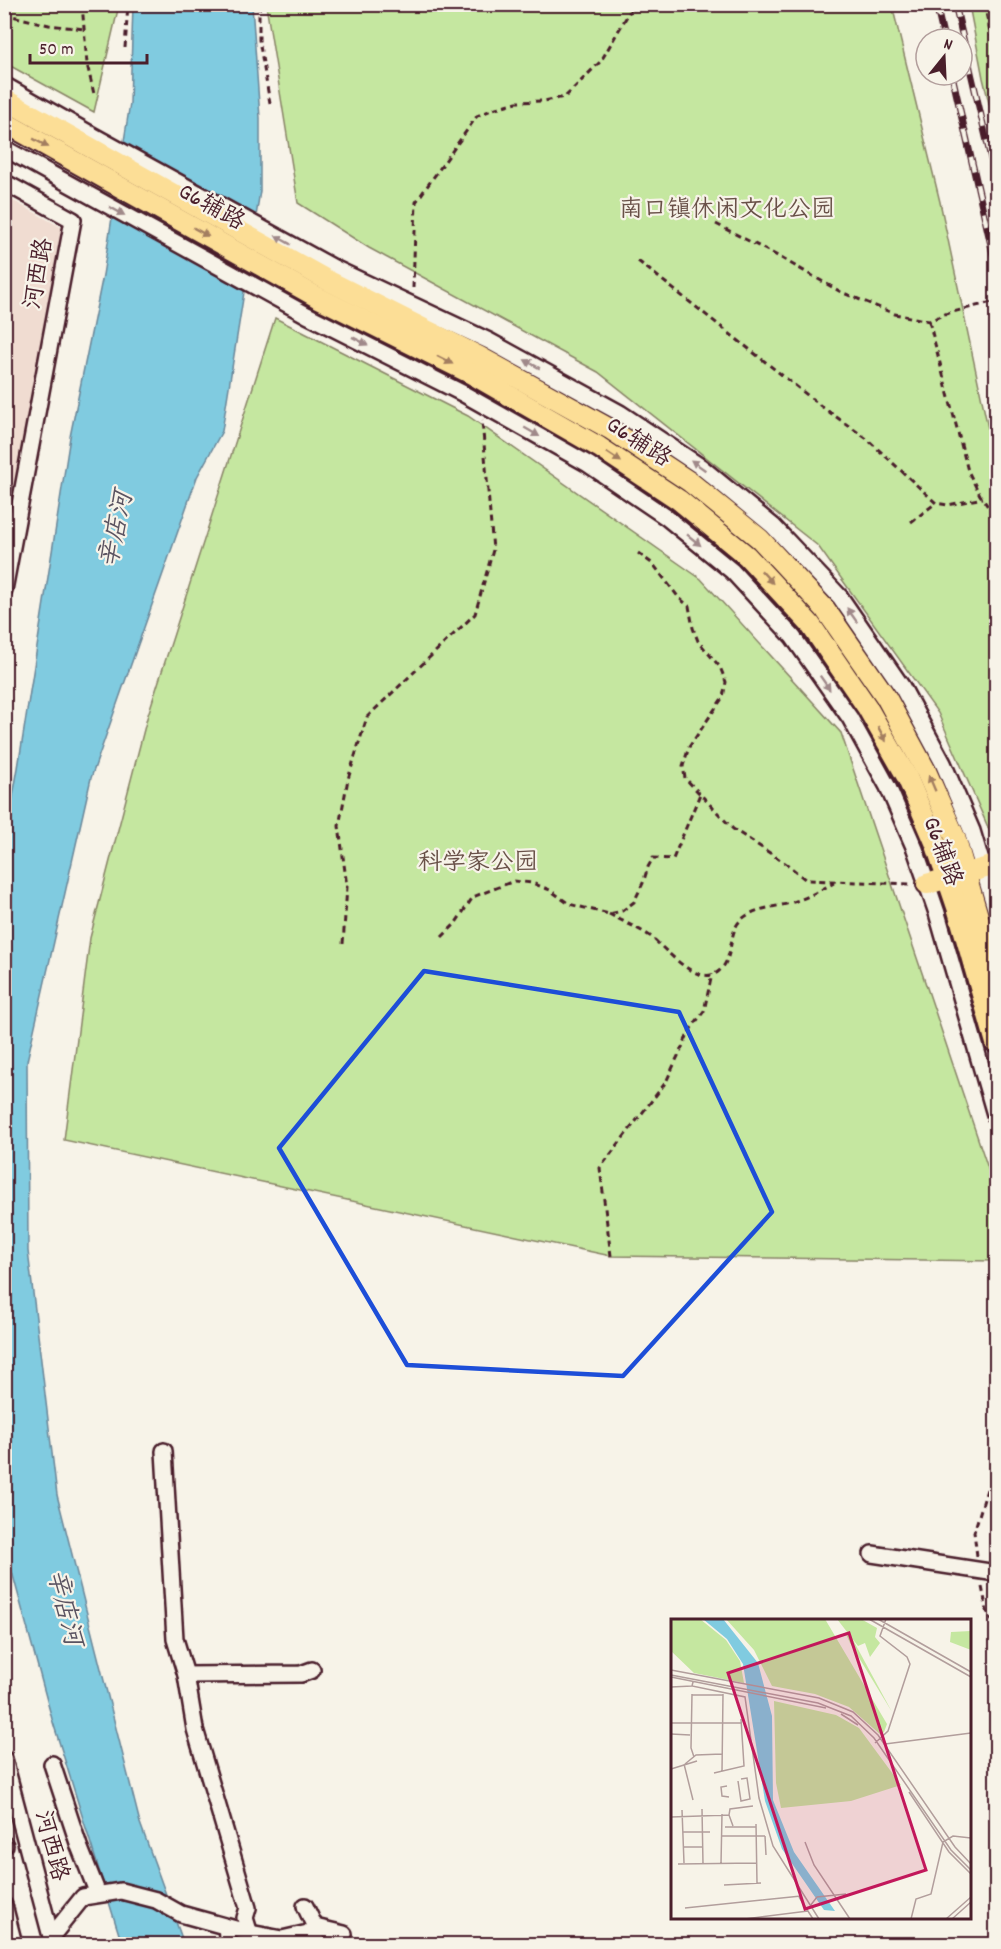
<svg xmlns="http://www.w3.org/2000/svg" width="1001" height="1949" viewBox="0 0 1001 1949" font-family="Dekko,'LXGW WenKai TC',sans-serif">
	<rect width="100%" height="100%" fill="#f7f3e8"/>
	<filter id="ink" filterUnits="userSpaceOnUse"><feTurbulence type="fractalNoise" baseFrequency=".0167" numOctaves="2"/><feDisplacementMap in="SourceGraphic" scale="12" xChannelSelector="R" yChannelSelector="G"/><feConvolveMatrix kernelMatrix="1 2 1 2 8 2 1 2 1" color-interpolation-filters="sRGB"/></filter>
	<g filter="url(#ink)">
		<!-- built -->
		<path fill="#f0dcd1" d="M5,196l65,36 -65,316z"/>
		<!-- green -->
		<g fill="#c5e7a0" stroke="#888366" stroke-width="1.5">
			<path d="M4,5h115l-25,107 -89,-49z"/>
			<path d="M266,5h626l48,197 56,264v366l-5,2 -53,-121 -120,-167 -220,-174 -229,-124 -71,-45z"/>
			<path d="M969,5h19l8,15v112l-13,-54z"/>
			<path d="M275,318l193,98 233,163 140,154 155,459v69l-385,-5 -547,-116 26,-202 57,-220z"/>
		</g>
		<!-- water -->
		<path fill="#80cbe0" stroke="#6a8698" stroke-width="1.5" d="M133,5h119l8,113v73l-38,240 -25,46 -106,301 -64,283 1,190 29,244 83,328 44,121h-62l-70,-225 -47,-173v-705l13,-73 52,-331 33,-162 27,-172z"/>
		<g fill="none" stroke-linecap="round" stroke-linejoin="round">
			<!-- minor casing -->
			<g stroke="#4a1f2b" stroke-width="20">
				<g id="minor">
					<path d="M4,85l88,50 242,133 155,73 131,72 81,54 72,59 67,71 62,90 41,76 29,68 24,80"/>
					<path d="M4,148l303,167 155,78 126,71 78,53 66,54 61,66 57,81 38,69 27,62 22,64 59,205"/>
					<path d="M4,182l69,38 -69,370"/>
					<path d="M164,1451l11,188 11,36 9,54 53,179 -3,10 8,26"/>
					<path d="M872,1554l124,19"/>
					<path d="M186,1675l115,-1 11,-4"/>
					<path d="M4,1759l49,185"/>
					<path d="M52,1764l27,82 19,48"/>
					<path d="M4,1845h1"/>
					<path d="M4,1905l10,39"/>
					<path d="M305,1906l10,21 2,17"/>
					<path d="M226,1927l2,17"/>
					<path d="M51,1937l32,-40 38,-6 35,9 25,14 69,19 32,6 26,-6 7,-6 29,7"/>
				</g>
			</g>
			<!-- major casing -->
			<g stroke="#4a1f2b" stroke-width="24">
				<g id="major">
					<path d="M4,99l323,181 153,77 130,72 80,53 70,57 65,70 61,88 40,74 29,66 41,141"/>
					<path d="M4,122l313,175 155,77 127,73 80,53 68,56 63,68 57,83 40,70 28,65 22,65 39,136"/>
					<path d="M927,884l69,-19"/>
				</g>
			</g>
			<!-- path -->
			<g stroke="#4a1f2b" stroke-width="3" stroke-dasharray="6 4.5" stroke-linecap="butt">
				<path d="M82,4l5,60 7,30"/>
				<path d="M259,4v36l11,63"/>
				<path d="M984,4l12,54"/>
				<path d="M4,14l45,11 35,4"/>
				<path d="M125,48l3,-44"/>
				<path d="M716,224l58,30 67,38 54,22 34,7 16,-7 51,-13"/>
				<path d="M638,261l183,145 46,33 69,64 12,2 35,-7"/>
				<path d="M413,288l3,-86 61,-86 19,-8 21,-6 27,-1 21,-4 36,-36 33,-57"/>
				<path d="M929,321l39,150 12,24 11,16 5,4"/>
				<path d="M911,522l25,-19"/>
				<path d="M638,553l15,11 26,34 10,8 4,22 5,13 22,26 6,15 -3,15 -34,50 -6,19 2,12 48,51 55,36 18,15 104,4"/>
				<path d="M609,914c13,7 29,14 41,22 14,11 48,53 69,35 15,-12 9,-38 21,-50 14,-15 39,-13 56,-20 13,-4 26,-12 38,-18"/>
				<path d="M442,937l13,-13 18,-27 41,-16 18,2 18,7 19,14 40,10 13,-3 12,-9 9,-19 5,-16 5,-9 20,1 27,-65"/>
				<path d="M343,944l4,-57 -8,-61 9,-47 19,-62 108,-103 18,-64 -11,-130"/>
				<path d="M611,1256l-11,-88 66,-86 24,-52 14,-19 8,-37"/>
				<path d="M977,1556l-3,-24 14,-46 8,-10"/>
				<path d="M982,1587l6,28 8,11"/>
				<path d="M996,1811c-4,14 -6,32 0,45"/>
			</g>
			<!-- minor -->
			<use href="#minor" stroke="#f7f3e8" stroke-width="15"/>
			<!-- major -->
			<use href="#major" stroke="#fcde96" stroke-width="20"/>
			<!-- rail casing -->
			<g stroke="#4a1f2b" stroke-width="7">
				<g id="rail">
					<path d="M936,4l8,35"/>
					<path d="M955,4l41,176"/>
					<path d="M952,75l44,192"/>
				</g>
			</g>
			<!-- rail -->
			<use href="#rail" stroke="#f7f3e8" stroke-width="4.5" stroke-dasharray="14" stroke-linecap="butt"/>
		</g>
		<!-- one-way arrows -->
		<defs><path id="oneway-solid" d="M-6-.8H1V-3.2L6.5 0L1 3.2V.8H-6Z" transform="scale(1.5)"/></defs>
		<g fill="#a37e60">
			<use href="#oneway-solid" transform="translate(41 143) rotate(29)"/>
			<use href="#oneway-solid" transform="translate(201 232) rotate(29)"/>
			<use href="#oneway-solid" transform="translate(445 360) rotate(27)"/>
			<use href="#oneway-solid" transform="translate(614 457) rotate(34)"/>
			<use href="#oneway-solid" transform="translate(767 577) rotate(47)"/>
			<use href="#oneway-solid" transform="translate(882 734) rotate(61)"/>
			<use href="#oneway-solid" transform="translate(932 783) rotate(-113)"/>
		</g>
		<g fill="#a0898a">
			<use href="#oneway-solid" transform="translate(117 211) rotate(29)"/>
			<use href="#oneway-solid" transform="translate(283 240) rotate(-151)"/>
			<use href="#oneway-solid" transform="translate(360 341) rotate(27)"/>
			<use href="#oneway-solid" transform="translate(532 364) rotate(-151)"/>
			<use href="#oneway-solid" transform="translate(532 432) rotate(30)"/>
			<use href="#oneway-solid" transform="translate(698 465) rotate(-145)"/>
			<use href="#oneway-solid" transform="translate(694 540) rotate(39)"/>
			<use href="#oneway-solid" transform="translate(852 615) rotate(-125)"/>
			<use href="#oneway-solid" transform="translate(825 683) rotate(55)"/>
		</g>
	</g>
	<!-- marked area -->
	<path fill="none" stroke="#1d4ed8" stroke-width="4.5" stroke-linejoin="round" d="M424,971l255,41 93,200 -149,164 -216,-11 -128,-217z"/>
	<g text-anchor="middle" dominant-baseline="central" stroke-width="4.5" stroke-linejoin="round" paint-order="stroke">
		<!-- street labels -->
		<g font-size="24" fill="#4a1f2b" stroke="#f7f3e8">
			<text transform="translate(211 208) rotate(29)">G6辅路</text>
			<text transform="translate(40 274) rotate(-80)">河西路</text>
			<text transform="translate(638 443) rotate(33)">G6辅路</text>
			<text transform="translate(941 852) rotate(70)">G6辅路</text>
			<text transform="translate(50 1846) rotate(75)">河西路</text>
		</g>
		<!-- park labels -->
		<g font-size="24" fill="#695148" stroke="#f7f3e8">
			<text x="727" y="211">南口镇休闲文化公园</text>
			<text x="478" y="864">科学家公园</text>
		</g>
		<!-- water labels -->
		<g font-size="26" font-style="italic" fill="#5a5361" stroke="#f7f3e8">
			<text transform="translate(118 530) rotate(-78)">辛店河</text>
			<text transform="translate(63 1608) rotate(76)">辛店河</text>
		</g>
	</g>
	<!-- overview -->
	<g transform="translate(671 1619)">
		<rect width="300" height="300" fill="#f7f3e8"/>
		<path d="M0,0h29l26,21 14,21 4,22 -50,-10 -23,-22zM55,0h99l62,105 -3,8 -3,3 -32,-28 -34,-13 -43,-8 -18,-36zM166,0h24l16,9 -2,9 5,6 -10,14 -5,-14 -7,3zM300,12v19l-21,-8 1,-10zM174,13l7,6 40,74 -42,-69zM103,82l62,14 23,13 42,57 -50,16 -70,7 -5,-25z" fill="#c5e7a0"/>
		<path d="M32,0h20l35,44 14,53 1,84 21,52 41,59 -11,-1 -42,-61 -17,-48 -22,-137 -16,-25z" fill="#80cbe0"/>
		<path fill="none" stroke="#b29e9c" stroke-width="1.5" d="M198,0l102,58M207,0l93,53M236,0h19M0,51l148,28 34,14 25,23 77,112 16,17M0,56l147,28 33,13 23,22 77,112 20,20M0,58l155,31M22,63l-1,4 53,11 14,101 14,48 46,73M0,68l21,-1M21,75l-1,54 3,9M21,76h31M170,95l17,11M0,104h70M0,115l19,1M204,124l13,-12 22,-67 -3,-7 -27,-21 6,-17M214,125l86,-11M13,145l9,36M14,145l11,-9 26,-1M0,150l26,-8M51,152l1,-77M43,154l30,-7 -3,-47M67,162l3,20 9,-2 -3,-21 -6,1M56,167l-6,1 1,9 7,1M238,173l40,60 22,22M31,190l1,55M11,191l2,53M58,196l1,-6 23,-3M0,198l58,-2 4,11M85,205l1,59M54,208h31M12,213h27M50,217h44M94,217l1,19M134,223l9,23 36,54M13,228h19M7,245l78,-1M50,245l1,-50M53,266l37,-2M128,278l14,22M139,287l7,-9 29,-3M14,289l116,-12M74,300l63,-8M240,300l5,-20 15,-5 12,-52 10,-6 18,2M275,300l25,-22M281,300l19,-17"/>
		<path fill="#c2185b" fill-opacity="0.15" stroke="#c2185b" stroke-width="3" d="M178,14l77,237 -121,39 -77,-236z"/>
		<rect width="300" height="300" fill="none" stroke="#4a1f2b" stroke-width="3"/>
	</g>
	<!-- margin -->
	<rect width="1001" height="1949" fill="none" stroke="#f7f3e8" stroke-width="24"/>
	<rect x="12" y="12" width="977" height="1925" fill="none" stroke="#4a1f2b" stroke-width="2" filter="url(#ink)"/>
	<!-- north arrow -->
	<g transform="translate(944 57) rotate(18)"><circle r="28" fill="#f7f3e8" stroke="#b29e9c" stroke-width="1.5"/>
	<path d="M0-4.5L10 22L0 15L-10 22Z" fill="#4a1f2b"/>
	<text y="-9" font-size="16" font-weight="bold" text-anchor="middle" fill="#4a1f2b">N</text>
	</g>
	<!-- scale -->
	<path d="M30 54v9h117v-9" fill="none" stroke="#4a1f2b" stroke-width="3"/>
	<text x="39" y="54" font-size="18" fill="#4a1f2b" stroke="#f7f3e8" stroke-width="4.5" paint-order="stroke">50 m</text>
</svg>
